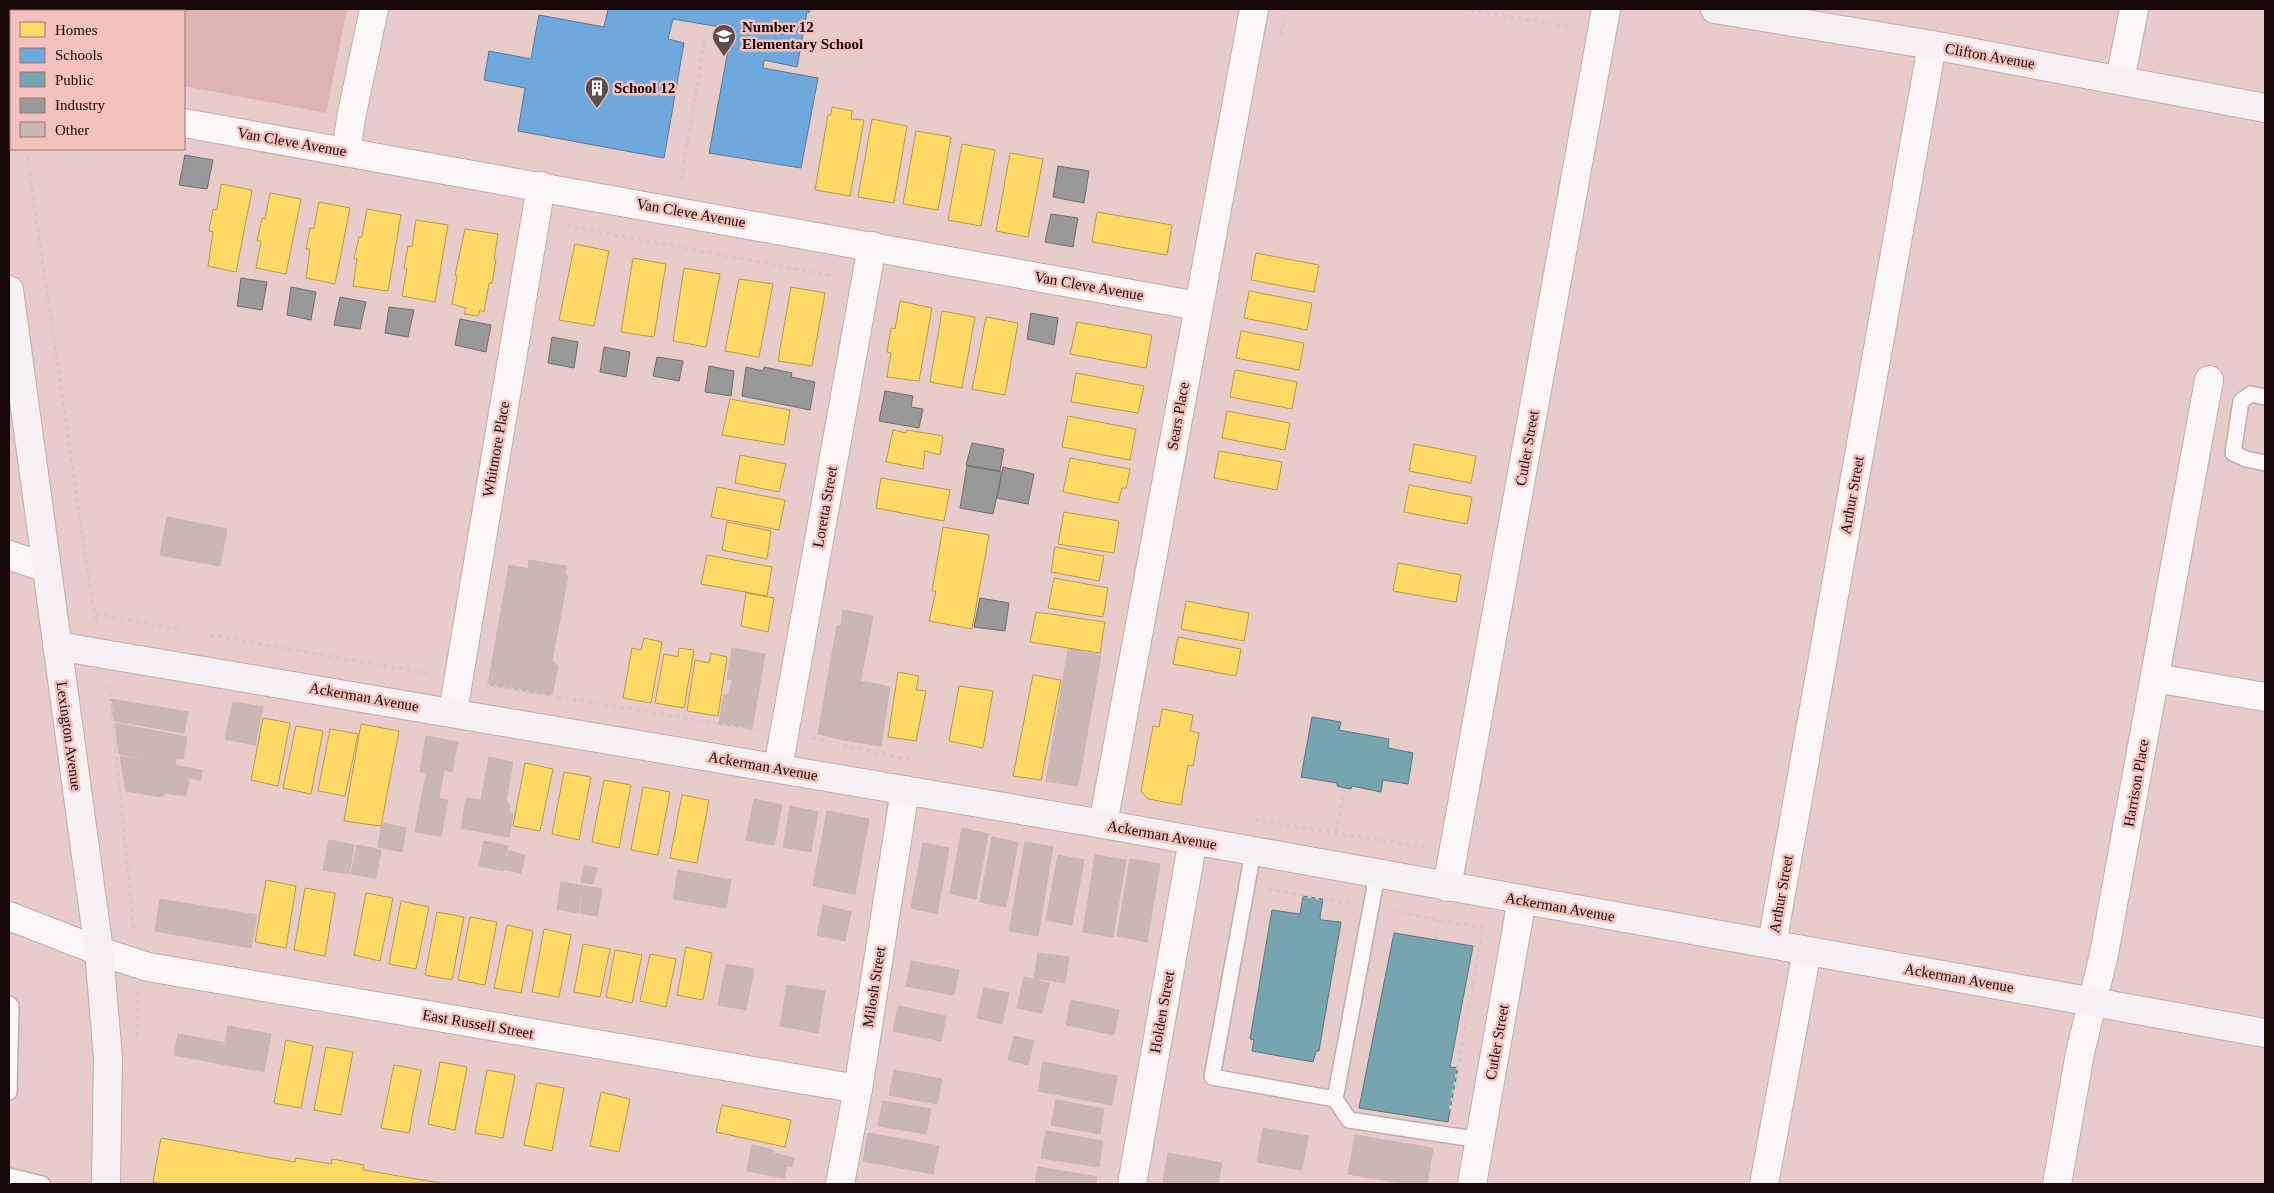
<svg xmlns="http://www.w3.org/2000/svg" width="2274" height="1193" viewBox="0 0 2274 1193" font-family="'Times New Roman',serif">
	<rect width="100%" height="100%" fill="#e7ccca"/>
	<!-- green -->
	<path fill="#dcb3b0" d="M16,9h331l-21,104 -142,-27v-75h-168z"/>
	<!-- homes -->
	<g fill="#ffd966" stroke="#b99a49">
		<path d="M832,107l20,4 -1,8 13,1 -14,76 -35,-6 13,-75h3z"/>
		<path d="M872,119l35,7 -13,77 -36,-6z"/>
		<path d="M916,131l35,6 -13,73 -35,-6z"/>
		<path d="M962,144l33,6 -14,76 -33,-6z"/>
		<path d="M1010,153l33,6 -15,78 -32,-6z"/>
		<path d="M221,184l31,6 -16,82 -28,-6 5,-34 -4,-1 4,-22 4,1z"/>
		<path d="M270,193l31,6 -15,75 -30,-6 5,-27h-4l5,-23 3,1z"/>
		<path d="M319,202l31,6 -15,76 -29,-6 4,-29h-4l4,-21 4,1z"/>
		<path d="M367,209l34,6 -13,76 -35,-5 4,-27h-3l5,-22h3z"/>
		<path d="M1097,212l75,13 -5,30 -75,-13z"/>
		<path d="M416,220l32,5 -13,77 -33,-6 5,-27 -3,-1 4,-22 4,1z"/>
		<path d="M465,229l33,5 -4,26h2l-4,23h-3l-5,29 -4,-2 -2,6 -14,-2 2,-6 -14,-4 5,-28 -2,-1z"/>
		<path d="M575,244l34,7 -15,75 -35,-6z"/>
		<path d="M1256,253l63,12 -5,27 -63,-12z"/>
		<path d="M633,258l33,6 -12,73 -33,-5z"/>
		<path d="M684,268l36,6 -14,73 -33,-6z"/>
		<path d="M739,279l34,5 -14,73 -34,-6z"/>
		<path d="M791,287l34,6 -13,73 -34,-5z"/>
		<path d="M1249,291l63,12 -5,27 -63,-12z"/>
		<path d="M900,301l32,7 -13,73 -32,-4 4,-24 -4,-1 4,-24 4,1z"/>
		<path d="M942,311l33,6 -13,71 -32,-6z"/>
		<path d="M986,317l32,6 -13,72 -33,-6z"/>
		<path d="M1077,322l75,13 -6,33 -76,-14z"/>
		<path d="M1241,331l63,12 -5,27 -63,-12z"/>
		<path d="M1235,370l62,12 -5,27 -62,-12z"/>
		<path d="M1076,373l68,13 -6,27 -67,-11z"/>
		<path d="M730,399l60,11 -6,35 -62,-10z"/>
		<path d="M1227,411l63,12 -5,27 -63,-12z"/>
		<path d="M1068,416l68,13 -6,31 -68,-13z"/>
		<path d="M893,430l13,3 1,-3 36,6 -3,19 -15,-4 -2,18 -37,-7z"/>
		<path d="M1414,444l62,12 -5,27 -62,-12z"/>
		<path d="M1219,451l63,11 -5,28 -63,-12z"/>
		<path d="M740,455l46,9 -7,28 -44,-9z"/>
		<path d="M1070,458l60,11 -4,19h-4l-4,15 -55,-11z"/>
		<path d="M881,478l69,12 -6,31 -68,-13z"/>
		<path d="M1409,485l63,12 -5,27 -63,-12z"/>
		<path d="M717,487l68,13 -6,30 -68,-13z"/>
		<path d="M1064,512l55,9 -5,32 -56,-9z"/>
		<path d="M727,522l44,9 -4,28 -45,-9z"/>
		<path d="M943,527l46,8 -17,94 -43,-8 7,-30h-4z"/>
		<path d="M1055,547l49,9 -5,25 -48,-9z"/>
		<path d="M707,555l65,12 -5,29 -66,-12z"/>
		<path d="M1398,563l63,12 -5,27 -63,-11z"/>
		<path d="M1054,578l54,10 -5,29 -55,-9z"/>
		<path d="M746,593l28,5 -6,34 -27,-6z"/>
		<path d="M1186,601l63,12 -5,28 -63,-12z"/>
		<path d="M1036,612l69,10 -5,31 -70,-11z"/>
		<path d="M1178,637l63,12 -5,27 -63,-12z"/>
		<path d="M644,638l18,4 -11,61 -28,-5 9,-50 9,2z"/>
		<path d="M679,648l15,2 -10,58 -29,-5 9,-49 14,3z"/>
		<path d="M711,653l16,4 -9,59 -31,-5 8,-51 14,3z"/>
		<path d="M898,672l21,4 -3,14 10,1 -10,50 -28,-4z"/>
		<path d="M1033,675l28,5 -20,100 -28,-4z"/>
		<path d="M959,686l34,5 -10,57 -34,-7z"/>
		<path d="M1162,709l31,6 -3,16 9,2 -6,33 -5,-1 -7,40 -33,-6 -7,-8 12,-65 6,1z"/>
		<path d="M263,718l27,5 -12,63 -27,-6z"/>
		<path d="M361,724l38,7 -18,95 -37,-5z"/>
		<path d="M296,726l27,5 -12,63 -28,-6z"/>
		<path d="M330,729l28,5 -13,62 -27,-5z"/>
		<path d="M525,763l28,6 -13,62 -27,-5z"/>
		<path d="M564,772l27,5 -12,63 -27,-6z"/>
		<path d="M604,780l27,5 -12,63 -27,-6z"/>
		<path d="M643,787l27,5 -12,63 -27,-5z"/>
		<path d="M682,795l27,5 -12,63 -27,-5z"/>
		<path d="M266,880l30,6 -10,62 -31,-6z"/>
		<path d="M305,888l30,5 -10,63 -31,-6z"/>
		<path d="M366,893l27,5 -13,63 -26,-6z"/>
		<path d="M401,901l28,6 -13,62 -27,-5z"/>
		<path d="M437,912l27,5 -12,63 -27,-5z"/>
		<path d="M470,917l27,5 -12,63 -27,-5z"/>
		<path d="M507,925l26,6 -12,62 -27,-5z"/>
		<path d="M544,929l27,6 -12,62 -27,-5z"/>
		<path d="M583,944l27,5 -10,48 -26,-5z"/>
		<path d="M686,947l26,6 -9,47 -26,-5z"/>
		<path d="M615,950l27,5 -10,48 -26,-6z"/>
		<path d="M650,954l26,5 -10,48 -26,-6z"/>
		<path d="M286,1040l27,6 -12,62 -27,-5z"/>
		<path d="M326,1047l27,5 -12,63 -27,-5z"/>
		<path d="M440,1062l27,5 -12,63 -27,-6z"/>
		<path d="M394,1065l27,5 -12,63 -28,-5z"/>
		<path d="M487,1070l28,5 -12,63 -28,-5z"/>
		<path d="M537,1083l27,5 -12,63 -28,-6z"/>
		<path d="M601,1092l29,7 -11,53 -29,-6z"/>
		<path d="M722,1105l69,15 -6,27 -69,-15z"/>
		<path d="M161,1138l134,24 1,-4 35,6 1,-5 32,6 -1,5 83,14h-283l-10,-2z"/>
	</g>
	<!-- schools -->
	<path fill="#6fa8dc" stroke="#54789c" d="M608,9h202l-1,4 -2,-1 -10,55 -33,-7 -1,8 55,10 -17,90 -92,-15 23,-124 -59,-10 -5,20 16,4 -20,115 -146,-27 7,-43 -41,-8 5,-29 42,8 8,-44 65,12z"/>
	<!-- public -->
	<g fill="#76a5af" stroke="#59767c">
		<path d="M1312,717l29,5 -2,8 50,9 -1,9 25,5 -5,31 -25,-4 -2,12 -29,-6 -1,3 -6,-1 -8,-2v-3l-36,-6z"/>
		<path d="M1303,896l20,3 -3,18 1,3 20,2 -22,129h-3l-3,11 -61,-11 2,-11 -4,-1 22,-129 28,4z"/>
		<path d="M1394,933l79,13 -23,121 8,1 -10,54 -89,-14z"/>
	</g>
	<!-- industry -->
	<g fill="#999" stroke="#726d6d">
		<path d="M185,155l28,5 -6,29 -28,-4z"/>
		<path d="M1058,166l31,5 -5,32 -31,-6z"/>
		<path d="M1051,214l27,4 -5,29 -28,-5z"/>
		<path d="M241,278l26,4 -5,28 -25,-4z"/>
		<path d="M291,287l25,5 -5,28 -24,-5z"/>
		<path d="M340,297l26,5 -6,27 -26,-4z"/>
		<path d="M389,307l25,3 -6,27 -23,-4z"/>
		<path d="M1031,313l27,5 -4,27 -27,-6z"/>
		<path d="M460,319l31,6 -5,27 -31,-7z"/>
		<path d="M552,337l26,5 -4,26 -26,-5z"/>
		<path d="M604,347l26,5 -4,25 -26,-5z"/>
		<path d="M657,357l26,4 -4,20 -26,-5z"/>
		<path d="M709,366l25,5 -3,25 -26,-4z"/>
		<path d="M746,367l17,4 1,-4 28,6 -1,4 24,5 -5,28 -68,-14z"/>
		<path d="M885,391l28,5 -2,11 12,2 -4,19 -40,-7z"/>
		<path d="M972,443l32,6 -4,22 -34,-6z"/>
		<path d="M967,466l35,6 -9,42 -33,-6z"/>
		<path d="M1003,467l31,7 -6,30 -31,-6z"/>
		<path d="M980,598l29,5 -4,28 -31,-4z"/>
	</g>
	<!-- building -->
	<g fill="#cab6b2" stroke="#c9b5b0">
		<path d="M167,517l60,12 -7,37 -60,-11z"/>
		<path d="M529,560l37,6 -1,9 3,1 -16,85 6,5 -6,30 -64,-11 21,-120 19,4z"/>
		<path d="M843,610l30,6 -24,125 -31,-7 19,-108h4z"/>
		<path d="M732,648l33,6 -13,75 -33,-5 5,-30 5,1 3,-15 -5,-1z"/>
		<path d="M1068,649l33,6 -23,131 -32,-5z"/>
		<path d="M861,681l29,6 -9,59 -31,-5z"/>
		<path d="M110,699l78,13 -4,21 -70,-12z"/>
		<path d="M233,702l30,5 -8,38 -30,-6z"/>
		<path d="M115,723l72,14 -4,22h-7l-1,6 -56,-11z"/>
		<path d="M426,736l32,6 -6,30 -8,-2 -5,28 9,2 -7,36 -26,-4 11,-58 -6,-3z"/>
		<path d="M120,756l82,14 -1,10 -12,-2 -3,18 -20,-3 -4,4 -36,-6z"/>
		<path d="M489,757l24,5 -7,40 4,3 -1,7 4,2 -4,23 -48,-9 5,-30 15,2z"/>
		<path d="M754,799l28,6 -8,40 -28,-5z"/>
		<path d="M790,806l28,6 -7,40 -28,-5z"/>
		<path d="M827,811l42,8 -14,75 -42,-8z"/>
		<path d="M382,823l24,5 -4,24 -24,-5z"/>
		<path d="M962,828l26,6 -12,65 -26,-5z"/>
		<path d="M992,837l26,5 -12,65 -26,-5z"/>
		<path d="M329,840l25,5 -5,29 -26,-4z"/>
		<path d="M484,841l24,5 -5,25 -24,-5z"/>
		<path d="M1025,842l28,5 -15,89 -29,-5z"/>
		<path d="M923,843l26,5 -12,66 -26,-6z"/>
		<path d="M357,845l24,5 -5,28 -25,-4z"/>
		<path d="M509,851l16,4 -4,18 -17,-4z"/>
		<path d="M1058,855l26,5 -12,65 -26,-5z"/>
		<path d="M1095,855l31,5 -13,77 -30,-5z"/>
		<path d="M1130,859l30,5 -13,78 -30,-6z"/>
		<path d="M584,866l13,2 -4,16 -12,-2z"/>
		<path d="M678,870l53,10 -5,28 -53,-9z"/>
		<path d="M561,882l22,4 -5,27 -21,-4z"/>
		<path d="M584,886l18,3 -5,27 -17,-3z"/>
		<path d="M160,899l97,16 -6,33 -96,-17z"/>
		<path d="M823,905l28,7 -6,29 -28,-6z"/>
		<path d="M1038,953l31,4 -4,26 -31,-5z"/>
		<path d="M911,961l48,9 -5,25 -48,-9z"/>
		<path d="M726,964l28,5 -8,41 -28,-5z"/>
		<path d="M1024,977l25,6 -7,30 -25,-5z"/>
		<path d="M787,985l38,6 -7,42 -38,-7z"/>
		<path d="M984,988l25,5 -7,31 -25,-6z"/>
		<path d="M1071,1000l48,10 -5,25 -48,-10z"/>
		<path d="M898,1006l48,10 -5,25 -48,-10z"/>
		<path d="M228,1026l43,8 -7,38 -90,-17 4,-21 47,9z"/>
		<path d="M1014,1036l20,5 -6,24 -20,-5z"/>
		<path d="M1043,1062l74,14 -5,29 -74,-14z"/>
		<path d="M894,1070l48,9 -5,25 -48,-9z"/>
		<path d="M1056,1100l48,9 -4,25 -49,-9z"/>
		<path d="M883,1101l48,8 -5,25 -48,-8z"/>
		<path d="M1263,1128l45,8 -6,34 -45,-8z"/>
		<path d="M1046,1131l57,10 -4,26 -58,-9z"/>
		<path d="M868,1133l71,13 -6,28 -70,-13z"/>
		<path d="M1355,1135l78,13 -6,36h-21l-58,-10z"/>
		<path d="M752,1145l21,5v3l21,5 -2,9 -5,-1 -3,12 -37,-7z"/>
		<path d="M1168,1153l54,10 -4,21h-43l-12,-2z"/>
		<path d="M1038,1167l59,10 -1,7h-61z"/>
	</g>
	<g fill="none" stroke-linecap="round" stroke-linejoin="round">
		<!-- lane casing -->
		<g stroke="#c0acaa" stroke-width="18">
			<g id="lane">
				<path d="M2265,397l-14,-3 -10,7 -8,52 13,6 19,4"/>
				<path d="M1253,852l-41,225 123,22"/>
				<path d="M1377,875l-42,224 14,21 131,20"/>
				<path d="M9,1004l2,2 -2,86"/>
				<path d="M9,1176l33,8"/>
			</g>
		</g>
		<!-- street casing -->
		<g stroke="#c0acaa" stroke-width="30">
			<g id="street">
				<path d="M2120,80l14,-71"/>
				<path d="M9,93h2"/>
				<path d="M184,123l1014,183"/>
				<path d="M346,152l5,-34 23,-109"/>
				<path d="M9,555l37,13"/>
				<path d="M2155,678l110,19"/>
				<path d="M453,712l88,-526"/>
				<path d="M778,768l94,-522"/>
				<path d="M1103,824l151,-815"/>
				<path d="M1447,887l159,-878"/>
				<path d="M9,916l90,35 49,16 710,122"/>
				<path d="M1772,944l160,-899"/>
				<path d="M840,1184l18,-95 47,-299"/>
				<path d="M1132,1184l61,-344"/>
				<path d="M1472,1184l50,-285"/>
				<path d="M1764,1184l43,-233"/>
				<path d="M2057,1184l23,-131 24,-99 105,-574"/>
			</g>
		</g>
		<!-- secondary casing -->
		<g stroke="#c0acaa" stroke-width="30">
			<g id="secondary">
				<path d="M1715,9l217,36 333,63"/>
				<path d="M9,290l90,661 9,107 -2,126"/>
				<path d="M57,646l1046,178 1162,209"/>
			</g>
		</g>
		<!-- path -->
		<g stroke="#d2c9c9" stroke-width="3" stroke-dasharray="4 4" stroke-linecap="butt">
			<path d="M14,9v2"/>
			<path d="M1462,9l110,18v3"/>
			<path d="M1281,35l5,-26"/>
			<path d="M26,149l67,458 5,17"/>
			<path d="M681,180l24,-142"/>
			<path d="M567,226l267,50"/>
			<path d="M96,614l86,16"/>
			<path d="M210,635l221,39"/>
			<path d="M109,685l25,247"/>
			<path d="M486,685l270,45"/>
			<path d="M812,738l103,23"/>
			<path d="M1255,820l168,27v-4"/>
			<path d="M1336,832l9,-44"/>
			<path d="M1268,889l82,15"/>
			<path d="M1393,911l90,17 -33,184"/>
			<path d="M1436,939l2,-19"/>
			<path d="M137,1036l1,-44"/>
		</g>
		<!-- lane -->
		<use href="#lane" stroke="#fbf7f7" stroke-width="15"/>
		<!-- street -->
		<use href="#street" stroke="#fbf7f7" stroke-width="28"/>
		<!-- secondary -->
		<use href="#secondary" stroke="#f7f1f3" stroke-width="28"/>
	</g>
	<!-- icons -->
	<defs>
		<g id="school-pin" transform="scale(1.25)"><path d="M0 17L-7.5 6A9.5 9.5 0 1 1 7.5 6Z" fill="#5f4c4b" stroke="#f3c2be"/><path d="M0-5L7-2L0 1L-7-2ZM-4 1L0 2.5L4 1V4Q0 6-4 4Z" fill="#fff"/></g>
		<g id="building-pin" transform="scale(1.25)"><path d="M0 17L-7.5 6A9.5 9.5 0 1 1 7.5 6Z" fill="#5f4c4b" stroke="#f3c2be"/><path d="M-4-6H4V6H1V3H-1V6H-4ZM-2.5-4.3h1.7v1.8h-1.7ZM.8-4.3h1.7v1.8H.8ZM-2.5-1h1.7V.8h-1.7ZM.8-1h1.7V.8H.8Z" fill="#fff"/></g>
	</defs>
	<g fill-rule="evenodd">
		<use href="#school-pin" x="724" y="36"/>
		<use href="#building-pin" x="597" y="88"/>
	</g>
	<g text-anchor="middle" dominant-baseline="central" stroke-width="5" stroke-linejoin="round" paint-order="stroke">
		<!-- poi labels -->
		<g font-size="15" font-weight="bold" fill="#160706" stroke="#f3c2be" text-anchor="start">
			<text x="742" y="27">Number 12<tspan x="742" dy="17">Elementary School</tspan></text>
			<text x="614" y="88">School 12</text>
		</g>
		<!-- street labels -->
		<g font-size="15" fill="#160706" stroke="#f3c2be">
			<text transform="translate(1990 56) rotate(10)">Clifton Avenue</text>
			<text transform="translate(292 142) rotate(10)">Van Cleve Avenue</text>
			<text transform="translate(691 213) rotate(10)">Van Cleve Avenue</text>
			<text transform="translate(1089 286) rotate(10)">Van Cleve Avenue</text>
			<text transform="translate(1178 416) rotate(-80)">Sears Place</text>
			<text transform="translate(1527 448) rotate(-80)">Cutler Street</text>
			<text transform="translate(496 449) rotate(-80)">Whitmore Place</text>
			<text transform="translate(1852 495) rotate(-80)">Arthur Street</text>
			<text transform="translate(825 507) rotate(-80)">Loretta Street</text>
			<text transform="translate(364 697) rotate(10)">Ackerman Avenue</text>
			<text transform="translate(69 736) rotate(82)">Lexington Avenue</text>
			<text transform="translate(763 766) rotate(10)">Ackerman Avenue</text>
			<text transform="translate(2136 783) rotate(-80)">Harrison Place</text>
			<text transform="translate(1162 835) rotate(10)">Ackerman Avenue</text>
			<text transform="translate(1781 894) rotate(-80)">Arthur Street</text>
			<text transform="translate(1560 907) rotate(10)">Ackerman Avenue</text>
			<text transform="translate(1959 978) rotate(10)">Ackerman Avenue</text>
			<text transform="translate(874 987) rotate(-81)">Milosh Street</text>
			<text transform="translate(1162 1012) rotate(-80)">Holden Street</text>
			<text transform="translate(478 1024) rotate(10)">East Russell Street</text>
			<text transform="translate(1497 1042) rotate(-80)">Cutler Street</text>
		</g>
	</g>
	<!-- border -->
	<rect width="2274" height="1193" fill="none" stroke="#160706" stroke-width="20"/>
	<!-- legend -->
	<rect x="10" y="10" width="175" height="140" fill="#f3c2be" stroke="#9b7774"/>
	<rect x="20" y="22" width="25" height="15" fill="#ffd966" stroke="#9b7774"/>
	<text x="55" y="35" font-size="15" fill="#160706">Homes</text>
	<rect x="20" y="48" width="25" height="15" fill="#6fa8dc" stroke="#9b7774"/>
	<text x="55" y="60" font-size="15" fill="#160706">Schools</text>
	<rect x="20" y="72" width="25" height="15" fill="#76a5af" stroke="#9b7774"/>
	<text x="55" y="85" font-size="15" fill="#160706">Public</text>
	<rect x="20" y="98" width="25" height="15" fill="#999999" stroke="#9b7774"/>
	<text x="55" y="110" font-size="15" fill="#160706">Industry</text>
	<rect x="20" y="122" width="25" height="15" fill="#cab6b2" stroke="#9b7774"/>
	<text x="55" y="135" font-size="15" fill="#160706">Other</text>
</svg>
